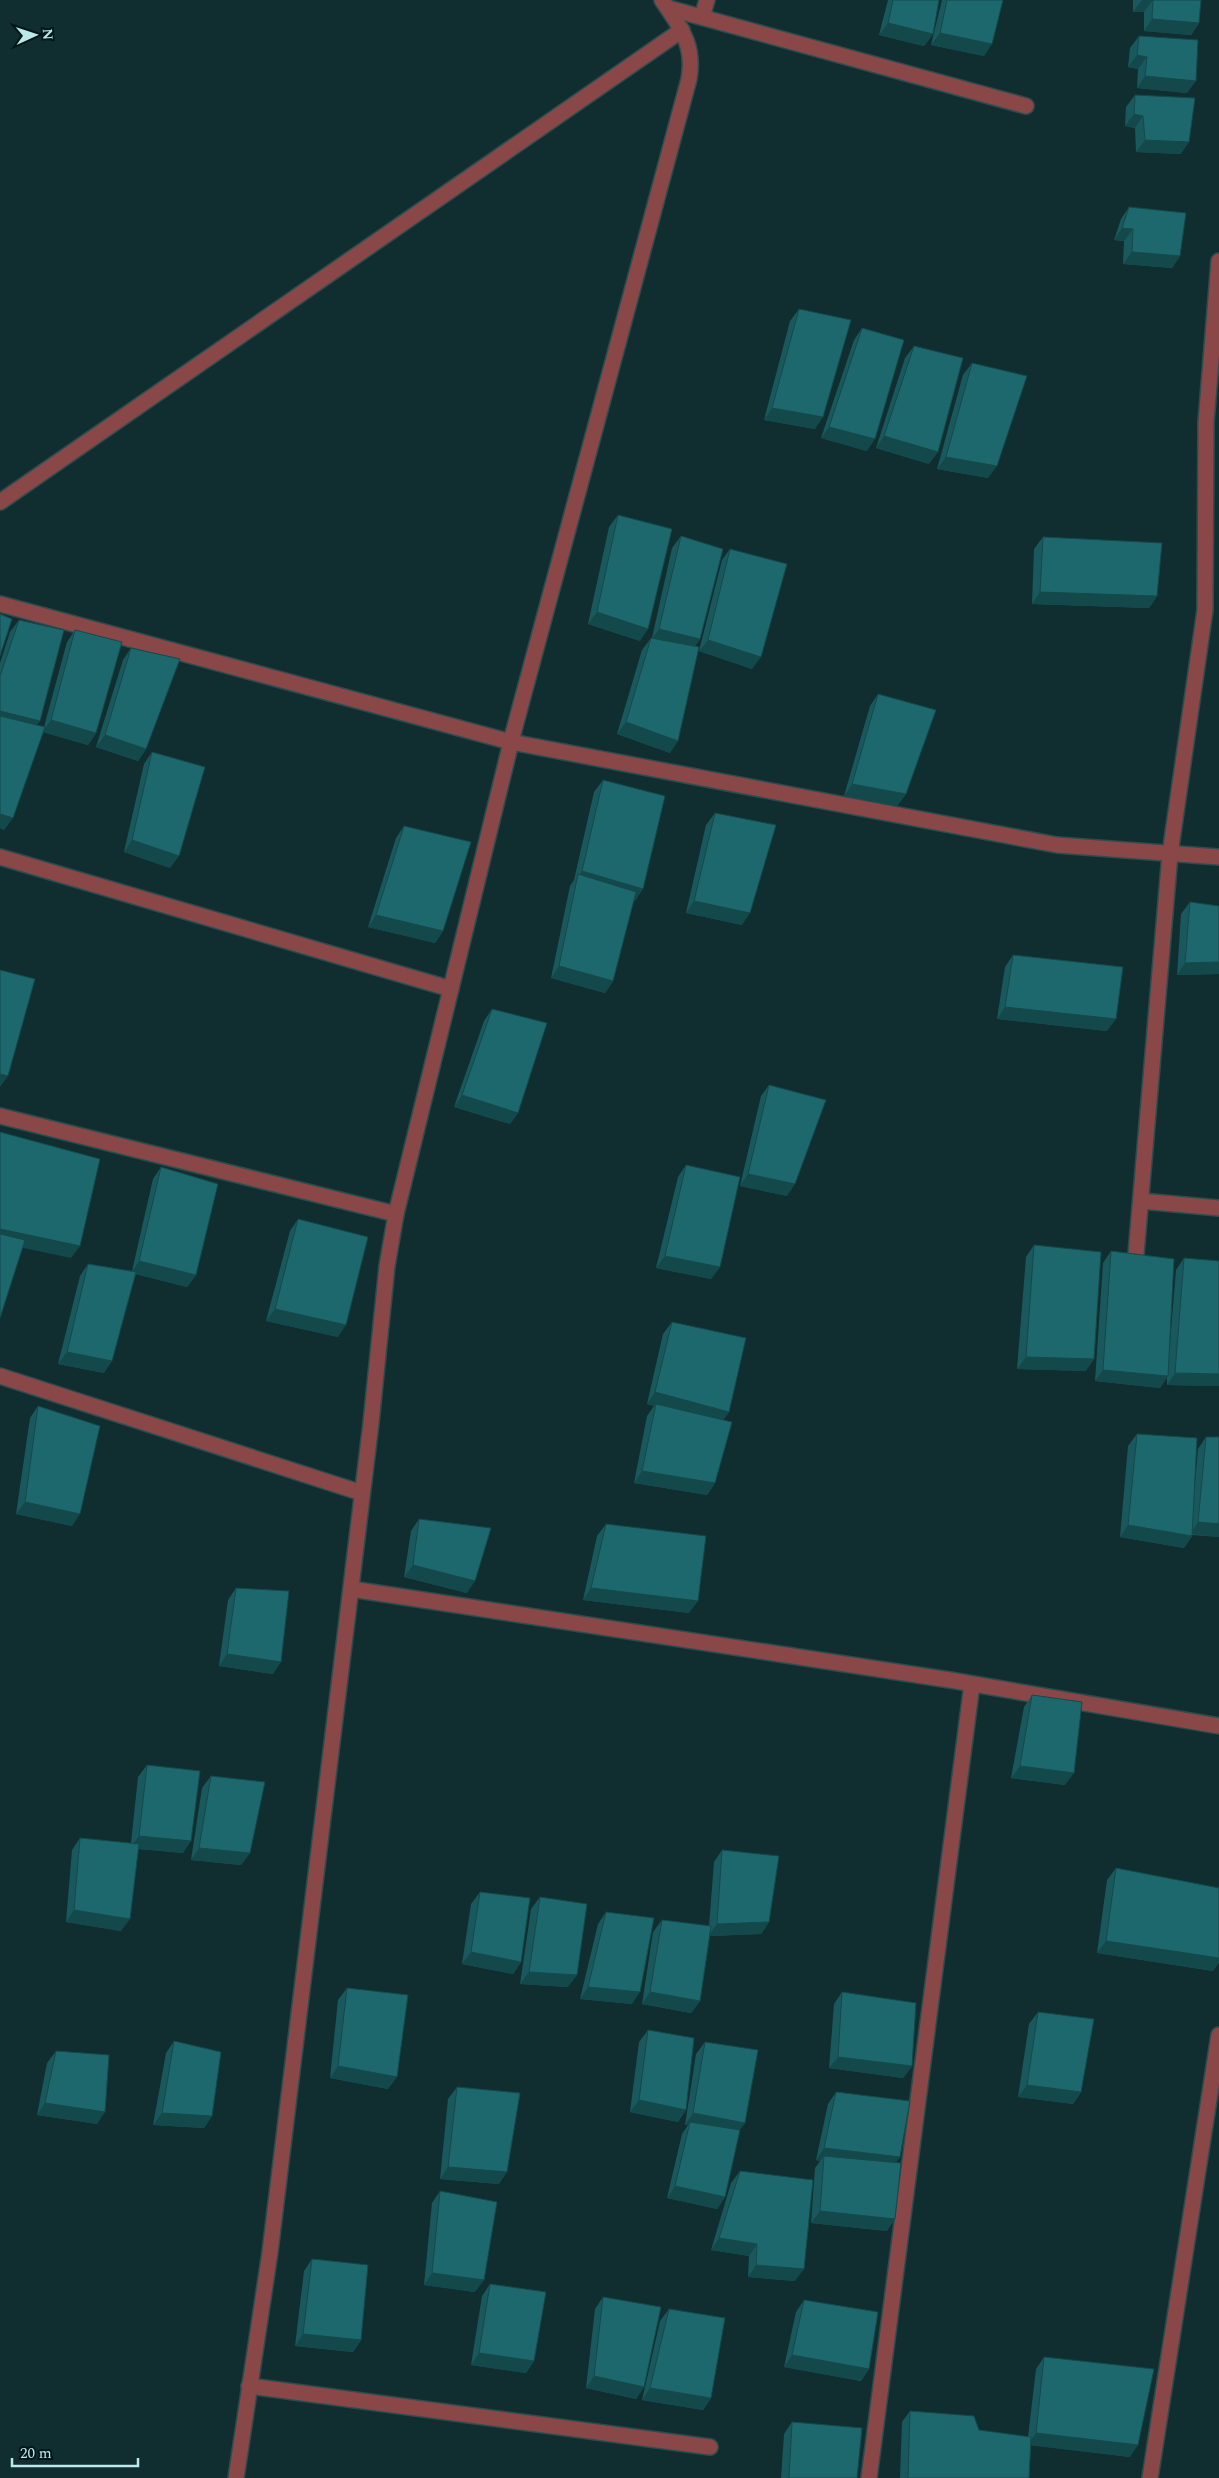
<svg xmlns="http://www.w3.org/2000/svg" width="1219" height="2478" viewBox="0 0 1219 2478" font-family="Spectral,serif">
	<rect width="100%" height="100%" fill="#102e30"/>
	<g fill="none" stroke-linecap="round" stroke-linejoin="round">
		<!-- minor casing -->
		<g stroke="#2c4c4e" stroke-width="18">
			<g id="minor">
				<path d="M668,8l358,98"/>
				<path d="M702,17l5,-17"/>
				<path d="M0,502l682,-472"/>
				<path d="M0,604l511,138 546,103 162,12"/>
				<path d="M0,857l451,132"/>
				<path d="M0,1116l396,98"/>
				<path d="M1141,1201l78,7"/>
				<path d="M1136,1254l34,-400 35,-244 1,-188 13,-161"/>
				<path d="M0,1376l362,117"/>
				<path d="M351,1589l599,91 269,46"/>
				<path d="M249,2386l461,61"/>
				<path d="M236,2478l34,-226 101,-829 16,-157 9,-52 118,-484 175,-651c6,-35 -9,-52 -27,-79"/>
				<path d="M869,2478l103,-794"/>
				<path d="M1150,2478l69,-443"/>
			</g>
		</g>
		<!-- minor -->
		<use href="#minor" stroke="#8a4747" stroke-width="15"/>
	</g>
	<!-- wall -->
	<g fill="#19595d">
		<path d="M888,0h51l-6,34 -9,12 -45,-11z"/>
		<path d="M942,0h61l-19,56 -53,-11z"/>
		<path d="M1133,0h68l-2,23 -8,12 -47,-4v-19h-11z"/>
		<path d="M1139,36l48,57 -50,-5 1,-19 -10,-2 2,-19z"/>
		<path d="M1135,95l46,59 -45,-2 -1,-24 -10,-2 1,-19z"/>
		<path d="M1129,207l51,49 -8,12 -49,-4 1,-23 -10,-1 7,-21z"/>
		<path d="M799,309l16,120 -51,-9 26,-99z"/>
		<path d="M862,328l5,123 -46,-13 33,-98z"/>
		<path d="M914,346l15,118 -53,-16 29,-90z"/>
		<path d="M972,363l16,115 -51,-9 26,-94z"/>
		<path d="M618,515l22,126 -52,-17 21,-97z"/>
		<path d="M681,536l19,103 -5,7 -25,107 -53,-19 25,-84 9,-12h1l20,-90z"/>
		<path d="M1043,537l114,59 -8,12 -117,-4 2,-55z"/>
		<path d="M730,549l22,120 -53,-18 23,-91z"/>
		<path d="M19,620l18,105 7,2 23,-85 8,-12 21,103 -8,12 -45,-13 -39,98 -4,-2v-165l10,-31z"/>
		<path d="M131,648l15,101 -8,12 -42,-14 27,-87z"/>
		<path d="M878,694l28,100 -9,12 -53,-10 26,-90z"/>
		<path d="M152,752l18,116 -46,-16 20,-88z"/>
		<path d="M603,780l32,121 -1,-1 -21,81 -8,12 -54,-15 19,-92 4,-6 20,-88z"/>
		<path d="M715,813l27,112 -56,-12 20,-88z"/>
		<path d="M404,826l39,105 -8,12 -67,-16 28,-89z"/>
		<path d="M1190,902l29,4v68l-42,1 4,-61z"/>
		<path d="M1013,955l94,76 -110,-12 8,-52z"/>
		<path d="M492,1009l26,104 -8,11 -56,-17 30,-86z"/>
		<path d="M769,1085l18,111 -47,-10 21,-90z"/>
		<path d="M686,1165l34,102 -9,12 -55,-11 22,-91z"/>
		<path d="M161,1167l35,108 -9,12 -51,-13 -32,99 -46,-9 22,-88 8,-12 44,7 21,-92z"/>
		<path d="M298,1219l40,118 -72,-16 24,-90z"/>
		<path d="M1034,1245l52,126 -69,-2 9,-112z"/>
		<path d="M1111,1251l58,103 7,-84 8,-12 35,3v125l-52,-1v-8l-7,11 -65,-7 8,-118z"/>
		<path d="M672,1322l57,90 -6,8 -8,63 -8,12 -73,-12 13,-67 7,-10 -7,-2 16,-70z"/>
		<path d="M38,1406l34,120 -56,-12 14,-96z"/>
		<path d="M1137,1434l58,48 3,-33 8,-12h13v100l-27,-2v1l-8,12 -64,-11 8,-91z"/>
		<path d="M419,1519l48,74 -63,-16 7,-46z"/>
		<path d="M606,1524l83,89 -106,-13 14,-64z"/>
		<path d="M236,1588l37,86 -54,-8 9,-66z"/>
		<path d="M1032,1695l33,90 -54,-7 13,-71z"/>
		<path d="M147,1765l36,88 -45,-4 -17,82 -55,-9 6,-72 8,-12 51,5 7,-66z"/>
		<path d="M211,1776l39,77 -9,12 -50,-5 11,-72z"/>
		<path d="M722,1850l47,72 -8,12 -51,2 -10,65 -9,12 -49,-9 11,-72 9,-12 47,6 5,-64z"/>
		<path d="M1116,1868l97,103 -116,-18 10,-73z"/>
		<path d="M480,1892l41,70 -8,12 -51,-10 9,-60z"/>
		<path d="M540,1897l28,90 -48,-3 11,-75z"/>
		<path d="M606,1912l26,92 -52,-5 18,-75z"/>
		<path d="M347,1988l41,101 -58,-11 8,-78z"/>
		<path d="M842,1992l70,74 -9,12 -74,-10 5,-64z"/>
		<path d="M1038,2012l43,80 -8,12 -55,-7 11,-73z"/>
		<path d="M648,2030l38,80 -8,12 -48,-10 9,-70z"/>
		<path d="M174,2041l38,75 -8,12 -51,-3 13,-72z"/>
		<path d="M705,2042l40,81 -6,7 -14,67 -8,12 -50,-11 15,-64 6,-9h-3l11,-71z"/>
		<path d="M56,2051l41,73 -60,-9 10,-52z"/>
		<path d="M457,2087l42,97 -59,-5 8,-80z"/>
		<path d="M836,2092l60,71 -9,68 -76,-8 4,-55 5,-7 -4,-1 12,-56z"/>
		<path d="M740,2171l55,110 -47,-4 1,-21 -38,-6 20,-67z"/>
		<path d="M440,2191l35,101 -51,-7 8,-82z"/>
		<path d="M312,2259l49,81 -8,12 -58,-6 9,-75z"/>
		<path d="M490,2284l44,77 -8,12 -55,-8 11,-69z"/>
		<path d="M603,2297l41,90 -8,12 -50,-11 9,-79z"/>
		<path d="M804,2300l65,69 -8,12 -77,-14 12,-55z"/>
		<path d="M669,2309l42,89 -8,12 -61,-10 18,-79z"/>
		<path d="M1044,2357l86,100 -99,-12 -2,33h-129l2,-56 8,-11 69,19 49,7 8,-68z"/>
		<path d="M792,2422l65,56h-76l3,-44z"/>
	</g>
	<!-- shaded-wall -->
	<g fill="#14494c">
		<path d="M1142,0h11l-9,12h-11z"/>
		<path d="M1152,19l47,4 -8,12 -47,-4z"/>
		<path d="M888,23l45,11 -9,12 -45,-11z"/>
		<path d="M940,33l52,11 -8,12 -53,-11z"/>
		<path d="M1137,55l10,2 -9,12 -10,-2z"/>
		<path d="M1145,76l51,5 -9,12 -50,-5z"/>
		<path d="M1134,114l9,2 -8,12 -10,-2z"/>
		<path d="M1145,140l44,2 -8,12 -45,-2z"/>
		<path d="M1122,228l11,1 -9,12 -10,-1z"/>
		<path d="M1132,252l48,4 -8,12 -49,-4z"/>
		<path d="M772,408l51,9 -8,12 -51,-9z"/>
		<path d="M829,427l46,12 -8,12 -46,-13z"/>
		<path d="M884,436l54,16 -9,12 -53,-16z"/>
		<path d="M946,457l51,9 -9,12 -51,-9z"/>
		<path d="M1040,592l117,4 -8,12 -117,-4z"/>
		<path d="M597,612l51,17 -8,12 -52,-17z"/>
		<path d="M659,629l41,10 -8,12 -41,-11z"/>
		<path d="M708,640l53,17 -9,12 -53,-18z"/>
		<path d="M0,711l40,10 -8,12 -32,-8z"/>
		<path d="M51,720l45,13 -8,12 -46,-13z"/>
		<path d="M626,722l52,19 -8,12 -53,-19z"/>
		<path d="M105,735l41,14 -8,12 -42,-14z"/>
		<path d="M852,784l54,10 -9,12 -53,-10z"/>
		<path d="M0,814l13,4 -9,12 -4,-2z"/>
		<path d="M132,840l47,16 -9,12 -46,-16z"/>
		<path d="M582,871l61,18 -8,12 -59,-17 1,-6z"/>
		<path d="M694,901l56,12 -8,12 -56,-12z"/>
		<path d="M376,915l67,16 -8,12 -67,-16z"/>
		<path d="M1219,962v12l-42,1 8,-12z"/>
		<path d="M559,966l54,15 -8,12 -54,-15z"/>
		<path d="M1005,1007l111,12 -9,12 -110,-12z"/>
		<path d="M0,1074l8,2 -8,11z"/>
		<path d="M462,1095l56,18 -8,11 -56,-17z"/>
		<path d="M748,1174l47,10 -8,12 -47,-10z"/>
		<path d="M0,1229l80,17 -9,12 -71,-15z"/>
		<path d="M665,1256l55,11 -9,12 -55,-11z"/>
		<path d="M139,1261l57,14 -9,12 -56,-14z"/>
		<path d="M275,1309l71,16 -8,12 -72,-16z"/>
		<path d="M67,1352l45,9 -8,12 -46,-9z"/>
		<path d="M1026,1357l68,2 -8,12 -69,-2z"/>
		<path d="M1103,1370l65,6 -8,12 -65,-7z"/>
		<path d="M1175,1373l44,1v12l-52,-1z"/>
		<path d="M655,1392l74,20 -9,12 -64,-20 -2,2 -7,-2z"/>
		<path d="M642,1471l73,12 -8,12 -73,-12z"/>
		<path d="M25,1502l55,12 -8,12 -56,-12z"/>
		<path d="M1198,1522l21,2v13l-29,-3z"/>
		<path d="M1128,1525l64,11 -8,12 -64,-11z"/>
		<path d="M413,1565l62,16 -8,12 -63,-16z"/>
		<path d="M591,1588l107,13 -9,12 -106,-13z"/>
		<path d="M227,1654l54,8 -8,12 -54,-8z"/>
		<path d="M1020,1766l54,7 -9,12 -54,-7z"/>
		<path d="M139,1836l52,5 -8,12 -53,-5z"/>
		<path d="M199,1848l51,5 -9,12 -50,-5z"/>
		<path d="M74,1910l56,9 -9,12 -55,-9z"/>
		<path d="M769,1922l-8,12 -53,2 9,-12z"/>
		<path d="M1106,1941l113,17v5l-6,8 -116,-18z"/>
		<path d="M471,1952l50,10 -8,12 -51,-10z"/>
		<path d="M529,1972l48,3 -9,12 -48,-3z"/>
		<path d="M588,1987l52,5 -8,12 -52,-5z"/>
		<path d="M650,1992l50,9 -9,12 -49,-9z"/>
		<path d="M838,2057l74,9 -9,12 -74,-10z"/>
		<path d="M338,2066l59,11 -9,12 -58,-11z"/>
		<path d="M1027,2085l54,7 -8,12 -55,-7z"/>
		<path d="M639,2100l47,10 -8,12 -48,-10z"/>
		<path d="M45,2103l60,9 -8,12 -60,-9z"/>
		<path d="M162,2113l50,3 -8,12 -51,-3z"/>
		<path d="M693,2113l52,10 -9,12 -46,-13 -2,3h-3z"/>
		<path d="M824,2148l76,9 -8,11 -68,-12 -4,5 -4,-1z"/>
		<path d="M448,2167l59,5 -8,12 -59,-5z"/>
		<path d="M675,2186l50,11 -8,12 -50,-11z"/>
		<path d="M820,2211l75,8 -8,12 -76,-8z"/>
		<path d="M719,2238l38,6 -8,12 -38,-6z"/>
		<path d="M756,2265l48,4 -9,12 -47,-4z"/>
		<path d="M432,2273l52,7 -9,12 -51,-7z"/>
		<path d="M303,2334l58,6 -8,12 -58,-6z"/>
		<path d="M479,2353l55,8 -8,12 -55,-8z"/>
		<path d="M792,2355l77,14 -8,12 -77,-14z"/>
		<path d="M594,2376l50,11 -8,12 -50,-11z"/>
		<path d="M650,2388l61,10 -8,12 -61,-10z"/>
		<path d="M1036,2433l102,12 -8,12 -103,-12z"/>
	</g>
	<!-- building -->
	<g fill="#1d686c" stroke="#14494c">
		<path d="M893,0h46l-6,34 -45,-11z"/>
		<path d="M947,0h56l-11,44 -52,-11z"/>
		<path d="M1153,0h48l-2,23 -47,-4z"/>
		<path d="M1139,36l59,4 -2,41 -51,-5 2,-19 -10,-2z"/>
		<path d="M1135,95l60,3 -6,44 -44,-2 -2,-24 -9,-2z"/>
		<path d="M1129,207l57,6 -6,43 -48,-4 1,-23 -11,-1z"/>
		<path d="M799,309l52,11 -28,97 -51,-9z"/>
		<path d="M862,328l42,12 -29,99 -46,-12z"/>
		<path d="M914,346l49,12 -25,94 -54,-16z"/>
		<path d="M972,363l55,13 -30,90 -51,-9z"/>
		<path d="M618,515l54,14 -24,100 -51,-17z"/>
		<path d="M681,536l42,13 -23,90 -41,-10z"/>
		<path d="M1043,537l119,6 -5,53 -117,-4z"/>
		<path d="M730,549l57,15 -26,93 -53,-17z"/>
		<path d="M0,614l12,5 -12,37z"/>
		<path d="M19,620l45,10 -24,91 -40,-10v-35z"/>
		<path d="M75,630l47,12 -26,91 -45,-13z"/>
		<path d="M651,638l48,9 -21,94 -52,-19z"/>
		<path d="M131,648l49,11 -34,90 -41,-14z"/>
		<path d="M878,694l58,16 -30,84 -54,-10z"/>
		<path d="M0,716l45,11 -32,91 -13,-4z"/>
		<path d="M152,752l53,15 -26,89 -47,-16z"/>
		<path d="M603,780l62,16 -22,93 -61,-18z"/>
		<path d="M715,813l61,12 -26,88 -56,-12z"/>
		<path d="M404,826l67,16 -28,89 -67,-16z"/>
		<path d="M578,874l58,18 -23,89 -54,-15z"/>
		<path d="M1190,902l29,4v56l-34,1z"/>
		<path d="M1013,955l110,12 -7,52 -111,-12z"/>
		<path d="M0,970l35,9 -27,97 -8,-2z"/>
		<path d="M492,1009l55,14 -29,90 -56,-18z"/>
		<path d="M769,1085l57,15 -31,84 -47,-10z"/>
		<path d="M0,1132l100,27 -20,87 -80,-17z"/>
		<path d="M686,1165l54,12 -20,90 -55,-11z"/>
		<path d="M161,1167l57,17 -22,91 -57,-14z"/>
		<path d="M298,1219l70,18 -22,88 -71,-16z"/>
		<path d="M0,1234l25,6 -25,78z"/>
		<path d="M1034,1245l67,7 -7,107 -68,-2z"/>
		<path d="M1111,1251l63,8 -6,117 -65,-6z"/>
		<path d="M1184,1258l35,3v113l-44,-1z"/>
		<path d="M88,1264l48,8 -24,89 -45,-9z"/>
		<path d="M672,1322l74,16 -17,74 -74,-20z"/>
		<path d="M656,1404l76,18 -17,61 -73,-12z"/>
		<path d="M38,1406l62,20 -20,88 -55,-12z"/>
		<path d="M1137,1434l60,4 -5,98 -64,-11z"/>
		<path d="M1206,1437h13v87l-21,-2z"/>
		<path d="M419,1519l72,9 -16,53 -62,-16z"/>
		<path d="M606,1524l100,12 -8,65 -107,-13z"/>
		<path d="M236,1588l53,3 -8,71 -54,-8z"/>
		<path d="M1032,1695l50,7 -8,71 -54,-7z"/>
		<path d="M147,1765l53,6 -9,70 -52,-5z"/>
		<path d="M211,1776l54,6 -15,71 -51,-5z"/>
		<path d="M80,1838l59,6 -9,75 -56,-9z"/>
		<path d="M722,1850l57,6 -10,66 -52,2z"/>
		<path d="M1116,1868l103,20v70l-113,-17z"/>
		<path d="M480,1892l50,6 -9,64 -50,-10z"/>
		<path d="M540,1897l47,7 -10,71 -48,-3z"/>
		<path d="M606,1912l48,6 -14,74 -52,-5z"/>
		<path d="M662,1920l49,6 -11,75 -50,-9z"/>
		<path d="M347,1988l61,7 -11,82 -59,-11z"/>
		<path d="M842,1992l74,11 -4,63 -74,-9z"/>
		<path d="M1038,2012l56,7 -13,73 -54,-7z"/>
		<path d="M648,2030l46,8 -8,72 -47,-10z"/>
		<path d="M174,2041l47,11 -9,64 -50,-3z"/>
		<path d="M705,2042l53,8 -13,73 -52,-10z"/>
		<path d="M56,2051l53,4 -4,57 -60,-9z"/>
		<path d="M457,2087l63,6 -13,79 -59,-5z"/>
		<path d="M836,2092l74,9 -10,56 -76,-9z"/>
		<path d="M690,2122l50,8 -15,67 -50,-11z"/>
		<path d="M824,2156l77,7 -6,56 -75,-8z"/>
		<path d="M740,2171l73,9 -9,89 -48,-4 1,-21 -38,-6z"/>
		<path d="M440,2191l57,11 -13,78 -52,-7z"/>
		<path d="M312,2259l56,6 -7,75 -58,-6z"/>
		<path d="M490,2284l56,8 -12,69 -55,-8z"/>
		<path d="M603,2297l58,10 -17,80 -50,-11z"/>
		<path d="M804,2300l74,12 -9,57 -77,-14z"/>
		<path d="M669,2309l56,9 -14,80 -61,-10z"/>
		<path d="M1044,2357l110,12 -16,76 -102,-12z"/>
		<path d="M910,2411l64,5 5,14 52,7 -2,41h-121z"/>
		<path d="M792,2422l70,6 -5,50h-68z"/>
	</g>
	<!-- north arrow -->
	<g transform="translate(35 35) rotate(87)" stroke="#001618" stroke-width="4" paint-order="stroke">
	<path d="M0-4L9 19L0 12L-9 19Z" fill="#bde8ea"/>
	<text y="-8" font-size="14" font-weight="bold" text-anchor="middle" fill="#bde8ea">N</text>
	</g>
	<!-- scale -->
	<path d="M12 2458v8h126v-8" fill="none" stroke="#bde8ea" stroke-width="2.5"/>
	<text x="20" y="2458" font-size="15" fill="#bde8ea" stroke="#001618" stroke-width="4" paint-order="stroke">20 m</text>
</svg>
